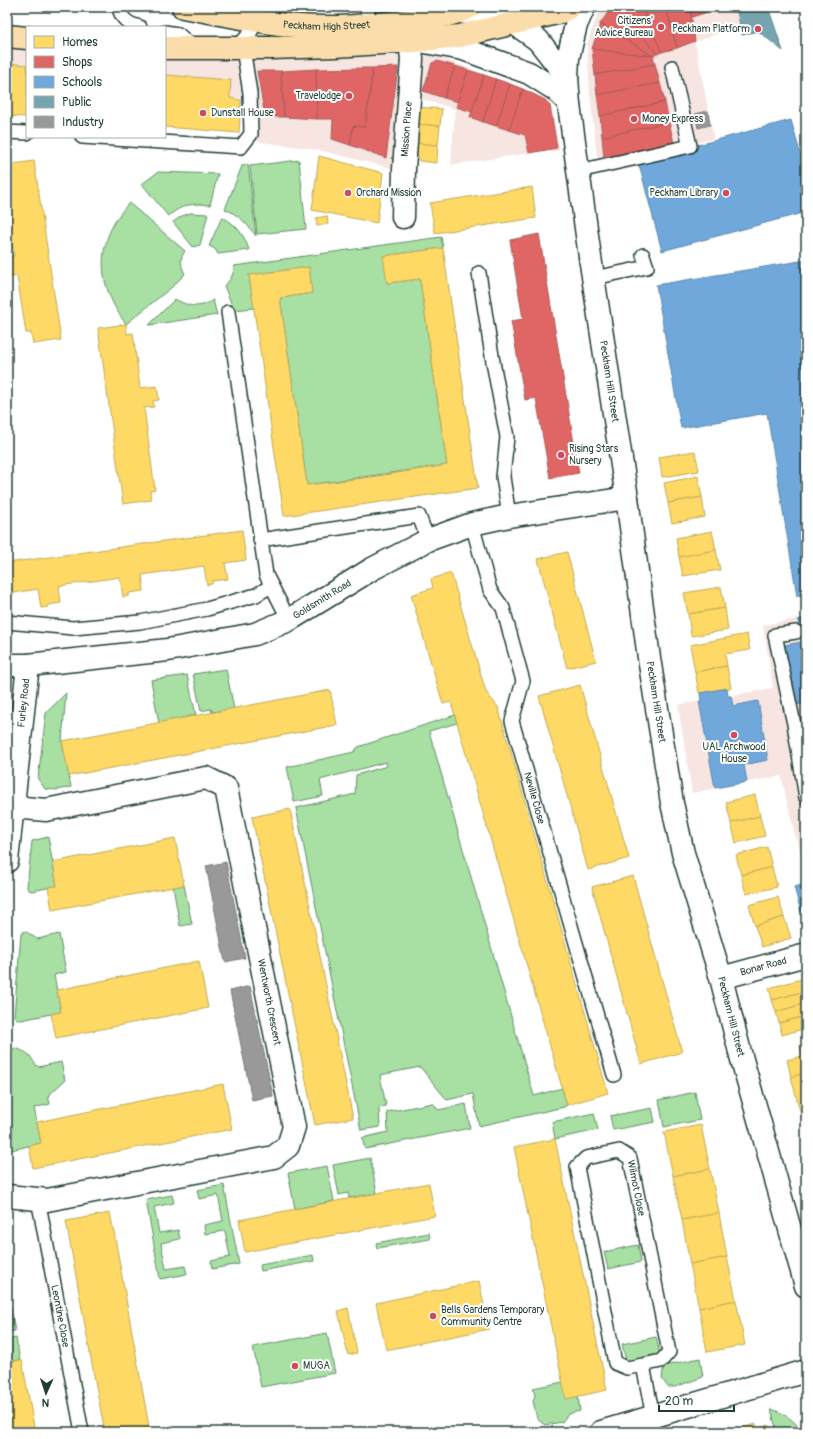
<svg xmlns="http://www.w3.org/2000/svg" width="813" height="1439" viewBox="0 0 813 1439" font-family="Pangolin,sans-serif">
	<rect width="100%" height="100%" fill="#fff"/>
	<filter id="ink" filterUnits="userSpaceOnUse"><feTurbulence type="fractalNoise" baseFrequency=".025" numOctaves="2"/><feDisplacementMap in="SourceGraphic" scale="8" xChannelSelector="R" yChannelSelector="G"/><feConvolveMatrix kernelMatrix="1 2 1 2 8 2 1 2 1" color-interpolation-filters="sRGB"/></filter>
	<g filter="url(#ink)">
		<!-- built -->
		<g fill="#f7e5e2">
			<path d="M605,7h131l3,19 -44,16 19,97 -15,3 2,13 -94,18h-8l-9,-78 -3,-51 10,-28z"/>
			<path d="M7,48l20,1v34l-20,-2z"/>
			<path d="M165,54l111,5 159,-4 115,45 10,51 -31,2 -78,12 4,-56 -47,-14 -8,75 -86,-21 -66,-9 1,-41 -84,-6z"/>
			<path d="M806,617v251l-11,-33 -14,-59 -89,17 -14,-88 95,-17 -10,-63z"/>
		</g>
		<!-- green -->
		<g fill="#a8dfa3" stroke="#648e6c">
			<path d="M299,160l7,69 -49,5 -7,-68z"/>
			<path d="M248,164l8,72c-8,-11 -18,-22 -31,-27l17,-43z"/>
			<path d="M158,172l60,2 -8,31c-19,-2 -26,-1 -42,11l-26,-32z"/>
			<path d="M129,203l56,48c-6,8 -4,15 0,23l-13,13 -46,37c-30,-40 -32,-83 3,-121z"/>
			<path d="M190,213l18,1 -8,31 -7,2 -20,-25 9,-6z"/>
			<path d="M222,217c14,7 22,17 27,33l-31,4 -3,-5 -6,-3z"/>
			<path d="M441,237l2,11 -59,8 3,27 33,-4 27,186 -140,20 -27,-187 32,-5 -3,-26 -60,8 5,33 -20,2 -10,-24c6,-6 10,-11 10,-20z"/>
			<path d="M175,299c14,8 24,10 38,1l4,15 -68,10z"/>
			<path d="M226,669l8,40 -22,3 -1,-3 -10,2 -8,-37z"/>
			<path d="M187,675l9,40 -37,8 -8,-43z"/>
			<path d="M66,693l-4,48 9,46 -14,3 -12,-1 -7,-10 8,-66z"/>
			<path d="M455,715l2,8 -28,8 105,365 28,-8 5,17 -3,2 -85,19 -6,-32 -26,6 -27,-33 -40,8 6,31 -7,2 1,19 -19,3 -65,-322 59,-14 1,-19 31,-9 -1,-4 -66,18 3,16 -29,6 -7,-35 67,-15 4,-5z"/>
			<path d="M48,837l9,49 -25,5 -4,-1 -1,-3 5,-46z"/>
			<path d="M184,885l8,39 -12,2 -7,-39z"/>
			<path d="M25,931l12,8 22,-5 7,38 -12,3 7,37 -40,8 -4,-1 -3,-3 7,-82z"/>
			<path d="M15,1048c5,2 12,4 15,8 3,4 4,7 8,11l23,-5 4,18 -17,16 2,8 -16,4 7,35 -34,8v-93l2,-7z"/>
			<path d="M695,1092l5,28 -36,7 -5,-27z"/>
			<path d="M433,1103l5,7 28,-6 4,24 -105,21 -3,-11 26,-6 -1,-20z"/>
			<path d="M652,1108l3,14 -42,8 -3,-14z"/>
			<path d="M594,1113l4,17 -43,9 -3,-17z"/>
			<path d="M370,1158l7,35 -28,5 -1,-5 -9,2 -6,-30z"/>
			<path d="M327,1166l7,35 -39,8 -7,-36z"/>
			<path d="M224,1185l15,79 -27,5 -1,-8 19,-4 -5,-26 -20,3 -1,-9 19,-4 -5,-26 -19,4 -2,-9z"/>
			<path d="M172,1195l2,8 -20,4 5,26 19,-3 2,9 -19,4 5,26 19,-3 2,8 -27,5 -14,-79z"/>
			<path d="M429,1233l1,6 -53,9 -1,-5z"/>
			<path d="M638,1245l3,17 -33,7 -4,-17z"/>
			<path d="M313,1255l1,6 -53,10 -1,-6z"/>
			<path d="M7,1288l8,43 -8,1z"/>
			<path d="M327,1333l8,40 -74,14 -8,-40z"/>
			<path d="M656,1337l4,17 -34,7 -4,-17z"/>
			<path d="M16,1338l4,22 -13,2v-22z"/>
			<path d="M700,1358l3,19 -28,10h-7l-6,-8 1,-9 5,-5z"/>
			<path d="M563,1382l15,14 2,15 -12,3 -6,8 -17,3 -8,-6 -4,-18 2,-5 -2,-8z"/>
			<path d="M771,1409c13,4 23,11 32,23h-26z"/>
		</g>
		<!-- homes -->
		<g fill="#ffd966" stroke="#bcaa57">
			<path d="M7,63l20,2v52l-20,-1z"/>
			<path d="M165,75l66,5 -1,18 11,2 -2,33 -74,-6z"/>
			<path d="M418,107l24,2 -2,17 -23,-2z"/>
			<path d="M417,124l23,2 -2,19 -23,-2z"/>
			<path d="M415,143l23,2 -1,18 -18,-2z"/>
			<path d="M319,156l64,17 -6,50 -65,-13z"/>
			<path d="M34,161l27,179 -28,4 -2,-11h-5l-9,-57 -10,2v-21l7,-1 -7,-48v-43z"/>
			<path d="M532,187l4,31 -101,15 -5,-30z"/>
			<path d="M327,216l1,8 -11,2 -1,-8z"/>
			<path d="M443,248l35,240 -194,28 -35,-241 60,-8 3,26 -32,5 27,187 64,-8 76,-12 -27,-186 -33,4 -4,-27z"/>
			<path d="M126,324l1,10 6,-1 7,55 17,-2 2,14 -6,1 1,6 -10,1 11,82 -5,1 1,9 -28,4 -25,-176z"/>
			<path d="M695,451l4,20 -37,6 -3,-20z"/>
			<path d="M698,476l4,21 -34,6 -4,-20z"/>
			<path d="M702,497l3,20 -33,6 -4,-20z"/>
			<path d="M7,501l4,31 -4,1z"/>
			<path d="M242,530l4,30 -21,3 3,16 -16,2v3l-5,1 -3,-19 -62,9 2,16 -15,2v3l-6,1 -3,-20 -61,9 2,17 -13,2v2l-7,1 -3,-19 -31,5v-31z"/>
			<path d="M712,531l4,19 -37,7 -3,-19z"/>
			<path d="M716,550l4,20 -37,6 -4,-19z"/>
			<path d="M567,552l29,109 -29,7 -29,-109z"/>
			<path d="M451,573l35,119 12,15 110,386 -41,12 -116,-403 -8,2 -32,-109 22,-7 -2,-9z"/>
			<path d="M721,587l4,21 -37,6 -4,-21z"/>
			<path d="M725,608l3,22 -37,6 -3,-22z"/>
			<path d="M747,634l3,16 -25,4 2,12 -32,6 -5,-27z"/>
			<path d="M727,666l4,22 -32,5 -4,-21z"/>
			<path d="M580,685l49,173 -41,12 -49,-174z"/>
			<path d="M330,690l7,35 -268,51 -7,-35z"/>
			<path d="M755,795l5,21 -29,7 -5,-21z"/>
			<path d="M290,809l63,309 -38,7 -63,-308z"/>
			<path d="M760,816l5,20 -29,7 -5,-20z"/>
			<path d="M175,838l9,47 -132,25 -4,-23 9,-1 -4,-24z"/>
			<path d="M767,847l5,20 -31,8 -5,-20z"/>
			<path d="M772,867l5,20 -31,7 -5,-19z"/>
			<path d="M633,876l49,176 -41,12 -49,-177z"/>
			<path d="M778,897l6,20 -29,9 -6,-21z"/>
			<path d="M784,917l7,21 -29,9 -7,-21z"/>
			<path d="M199,961l9,47 -152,30 -5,-24 10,-2 -4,-22z"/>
			<path d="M805,978l1,13 -34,9 -3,-12z"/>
			<path d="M806,991v12l-30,9 -4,-12z"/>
			<path d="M806,1003v13l-27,7 -3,-11z"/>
			<path d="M806,1016v12l-24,7 -3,-12z"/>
			<path d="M806,1045v28l-15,4 -4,-17 15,-4 -2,-10z"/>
			<path d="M806,1073v41l-5,1 -10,-38z"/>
			<path d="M223,1084l9,45 -199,39 -4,-22 12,-3 -4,-21z"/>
			<path d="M806,1114v18l-5,-17z"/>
			<path d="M701,1125l9,44 -37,7 -9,-44z"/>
			<path d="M555,1139l52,251 -41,9 -52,-252z"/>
			<path d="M710,1169l9,44 -37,7 -9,-44z"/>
			<path d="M429,1183l6,33 -190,36 -6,-32z"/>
			<path d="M110,1213l4,19 36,200h-45l-9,-46 -30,-165z"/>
			<path d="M719,1213l8,44 -37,7 -8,-44z"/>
			<path d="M727,1257l9,43 -37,8 -9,-44z"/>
			<path d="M479,1281l10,48 -103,21 -10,-47z"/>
			<path d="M736,1300l9,45 -38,7 -8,-44z"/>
			<path d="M348,1308l9,45 -9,2 -10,-44z"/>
			<path d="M22,1360l13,72h-28v-70z"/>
			<path d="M756,1424l1,5 12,-4 2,7h-28l-1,-4z"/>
		</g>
		<!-- shops -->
		<g fill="#e06666" stroke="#a65a57">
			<path d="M614,7h5l38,47 -4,2 -53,-32 7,-10z"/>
			<path d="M619,7h22l21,45 -5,2z"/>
			<path d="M641,7h25l11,41 -15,4z"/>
			<path d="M666,7h24l5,34 -18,7z"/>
			<path d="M690,7h23l1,3 -22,7z"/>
			<path d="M600,24l53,32 -61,-7z"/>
			<path d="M592,49l61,7 2,8 -60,11z"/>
			<path d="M437,61l18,5 -11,32 -21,-7 9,-28z"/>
			<path d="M655,64l5,19 -63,12 -2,-20z"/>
			<path d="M455,66l13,4 -10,32 -14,-4z"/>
			<path d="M398,67l-12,91 -36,-13 3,-19 12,1 8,-59z"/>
			<path d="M365,68h8l-8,59 -12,-1 -3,19 -18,-6 1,-20h-16l-1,-50z"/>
			<path d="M316,69l1,50 -33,-2 -3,-46z"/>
			<path d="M468,70l16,5 -12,37 -16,-5z"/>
			<path d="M257,71h24l3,46h-19z"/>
			<path d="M484,75l12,4 -13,43 -13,-5z"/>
			<path d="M496,79l14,5 -14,42 -13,-4z"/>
			<path d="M660,83l5,19 -65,14 -3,-21z"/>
			<path d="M510,84l13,5 -14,41 -13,-4z"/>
			<path d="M523,89l22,11 5,6 7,42 -28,5 -4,-18 -16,-5z"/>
			<path d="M665,102l4,20 -67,15 -2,-21z"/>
			<path d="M669,122l5,21 -70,14 -2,-20z"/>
			<path d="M539,234l40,239 -29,5 -14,-80 -11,2 -14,-79 12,-2 -13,-79z"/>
		</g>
		<!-- schools -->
		<g fill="#6fa8dc" stroke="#5788aa">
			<path d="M791,120l15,54v38l-144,39 -24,-90z"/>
			<path d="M806,260v335l-9,1 -30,-183 -86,15 -25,-143z"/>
			<path d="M806,618v85l-11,2 -10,-60 17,-3 -4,-22z"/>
			<path d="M727,688l1,8h3l2,10 25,-5 10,59 -24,5 3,17 -32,6 -16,-87h2l-1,-8z"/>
			<path d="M806,884v27l-5,1 -7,-25z"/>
		</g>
		<!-- public -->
		<path fill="#76a5af" stroke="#5c868a" d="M736,7h32l15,44 -25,-20 -16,4z"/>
		<!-- industry -->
		<g fill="#999" stroke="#747d7b">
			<path d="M708,111l2,14 -12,3 -3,-14z"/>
			<path d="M226,862l19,96 -20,4 -19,-96z"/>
			<path d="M250,986l23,110 -21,4 -22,-109z"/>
		</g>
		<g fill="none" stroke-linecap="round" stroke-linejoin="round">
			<!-- service casing -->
			<g stroke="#1f3d34" stroke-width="16">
				<g id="service">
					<path d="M119,7c2,12 9,17 21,20"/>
					<path d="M367,7l2,19"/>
					<path d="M165,32l13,2 16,14"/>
					<path d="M236,48c15,-14 20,-20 20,-41"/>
					<path d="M7,132l20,1"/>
					<path d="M82,137l159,10 10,-13 -1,-41 -7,-45"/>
					<path d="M579,171l111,-25 -18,-79"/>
					<path d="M479,273l14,89 14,75 -4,40 6,39"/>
					<path d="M594,278l53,-11 -4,-12"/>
					<path d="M228,312l38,263 23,45"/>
					<path id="s1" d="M472,524l18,66 13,18 20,73 -11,40 102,354"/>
					<path d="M260,540l159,-24 9,24"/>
					<path d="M7,622l66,6 67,-6 67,-13 49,-14 15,-9"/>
					<path d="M796,632l-21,3 19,89 12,74"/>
					<path id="s2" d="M38,1199l44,233"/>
					<path id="s3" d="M643,1365l-16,3 -12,-5 -38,-196 9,-9 33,-7 11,7 39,194 -8,9 -18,4 10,52"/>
				</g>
			</g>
			<!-- minor casing -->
			<g stroke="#1f3d34" stroke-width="25">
				<g id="minor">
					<path id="s4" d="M403,217l1,-48 8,-110 -2,-18"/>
					<path id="s5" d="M7,861l21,-196"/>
					<path id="s6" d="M721,978l85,-23"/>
					<path d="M7,1196l40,4 227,-43 14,-11 6,-19 -68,-339 -20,-10 -160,32 -33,-3"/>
					<path d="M601,1432l205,-61"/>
				</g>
			</g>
			<!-- tertiary casing -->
			<g stroke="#1f3d34" stroke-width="25">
				<g id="tertiary">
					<path id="s7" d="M7,665h21l140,-15 87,-16 34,-14 83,-51 56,-29 44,-16 37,-8 118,-18"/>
				</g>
			</g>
			<!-- secondary casing -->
			<g stroke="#1f3d34" stroke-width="25">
				<g id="secondary">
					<path id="s8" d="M584,7l-8,18 -8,33 -1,19 2,28 21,152 37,241 22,160 23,145 11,50 38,125 20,78 65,230"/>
					<path d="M460,12l37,4 17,7 24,17 29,37"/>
					<path d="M425,42l38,7 66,24 27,17 10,10 3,5"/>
				</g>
			</g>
			<!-- trunk casing -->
			<g stroke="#1f3d34" stroke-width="25">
				<g id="trunk">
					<path id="s9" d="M183,7c38,7 77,16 116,19 35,3 71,-1 106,-5 21,-2 46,-4 65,-14"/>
					<path d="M7,36l20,2"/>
					<path d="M165,48h105l65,-2 79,-5 46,-5 101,-24 9,-5"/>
				</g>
			</g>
			<!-- service -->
			<use href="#service" stroke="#fff" stroke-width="13"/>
			<!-- minor -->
			<use href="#minor" stroke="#fff" stroke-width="22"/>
			<!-- tertiary -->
			<use href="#tertiary" stroke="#fff" stroke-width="22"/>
			<!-- secondary -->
			<use href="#secondary" stroke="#fff" stroke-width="22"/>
			<!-- trunk -->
			<use href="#trunk" stroke="#faddab" stroke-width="22"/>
		</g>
	</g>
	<!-- markers -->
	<g fill="#d1495b" stroke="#fff" stroke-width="1.5">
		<circle cx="661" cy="27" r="4"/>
		<circle cx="758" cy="29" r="4"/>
		<circle cx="349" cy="96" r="4"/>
		<circle cx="203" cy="113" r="4"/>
		<circle cx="634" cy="119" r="4"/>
		<circle cx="348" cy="193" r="4"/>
		<circle cx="726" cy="193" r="4"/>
		<circle cx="561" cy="455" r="4"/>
		<circle cx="734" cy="735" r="4"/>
		<circle cx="433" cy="1316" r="4"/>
		<circle cx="295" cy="1366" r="4"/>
	</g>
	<g text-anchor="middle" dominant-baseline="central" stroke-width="4" stroke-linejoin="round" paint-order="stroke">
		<!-- poi labels -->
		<g font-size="10" fill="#1f3d34" stroke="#fff" text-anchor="start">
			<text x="653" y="21" text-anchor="end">Citizens'<tspan x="653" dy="12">Advice Bureau</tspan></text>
			<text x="750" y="29" text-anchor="end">Peckham Platform</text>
			<text x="341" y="96" text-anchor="end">Travelodge</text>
			<text x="211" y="113">Dunstall House</text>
			<text x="642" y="119">Money Express</text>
			<text x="356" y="193">Orchard Mission</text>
			<text x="718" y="193" text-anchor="end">Peckham Library</text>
			<text x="569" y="449">Rising Stars<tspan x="569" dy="12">Nursery</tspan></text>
			<text x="734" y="747" text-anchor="middle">UAL Archwood<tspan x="734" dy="12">House</tspan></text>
			<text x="441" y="1310">Bells Gardens Temporary<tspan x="441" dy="12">Community Centre</tspan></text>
			<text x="303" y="1366">MUGA</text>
		</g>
		<!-- street labels -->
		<g font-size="10" fill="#1f3d34" stroke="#fff">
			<text stroke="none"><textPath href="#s9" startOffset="145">Peckham High Street</textPath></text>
			<text stroke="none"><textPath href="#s4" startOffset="88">Mission Place</textPath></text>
			<text stroke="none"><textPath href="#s8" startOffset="380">Peckham Hill Street</textPath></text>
			<text stroke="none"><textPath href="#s7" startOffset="326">Goldsmith Road</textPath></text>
			<text stroke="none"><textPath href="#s8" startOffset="704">Peckham Hill Street</textPath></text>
			<text stroke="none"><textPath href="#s5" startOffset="159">Furley Road</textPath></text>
			<text stroke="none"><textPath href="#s1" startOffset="288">Neville Close</textPath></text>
			<text stroke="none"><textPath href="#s6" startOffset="44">Bonar Road</textPath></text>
			<text transform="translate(269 1002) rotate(79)">Wentworth Crescent</text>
			<text stroke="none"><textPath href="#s8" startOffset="1028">Peckham Hill Street</textPath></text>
			<text stroke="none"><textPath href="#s3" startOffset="319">Wilmot Close</textPath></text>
			<text stroke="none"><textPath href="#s2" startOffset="119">Leontine Close</textPath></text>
		</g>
	</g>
	<!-- margin -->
	<rect width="813" height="1439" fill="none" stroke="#fff" stroke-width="24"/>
	<rect x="12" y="12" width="789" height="1415" fill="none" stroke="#1f3d34" stroke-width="1.5" filter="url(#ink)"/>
	<!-- legend -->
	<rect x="26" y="26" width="140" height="112" fill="#ffffff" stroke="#a5b1ae"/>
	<rect x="34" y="36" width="20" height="12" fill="#ffd966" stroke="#a5b1ae"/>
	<text x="62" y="46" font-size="12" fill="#1f3d34">Homes</text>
	<rect x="34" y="56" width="20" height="12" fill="#e06666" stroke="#a5b1ae"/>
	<text x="62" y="66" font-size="12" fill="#1f3d34">Shops</text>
	<rect x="34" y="76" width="20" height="12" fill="#6fa8dc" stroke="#a5b1ae"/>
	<text x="62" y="86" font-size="12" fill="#1f3d34">Schools</text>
	<rect x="34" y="96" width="20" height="12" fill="#76a5af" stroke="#a5b1ae"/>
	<text x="62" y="106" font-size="12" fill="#1f3d34">Public</text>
	<rect x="34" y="116" width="20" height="12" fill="#999999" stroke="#a5b1ae"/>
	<text x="62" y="126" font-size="12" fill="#1f3d34">Industry</text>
	<!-- north arrow -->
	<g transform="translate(46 1393) rotate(183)" stroke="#ffffff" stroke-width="3" paint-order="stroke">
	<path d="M0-3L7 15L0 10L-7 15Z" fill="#1f3d34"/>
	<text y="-6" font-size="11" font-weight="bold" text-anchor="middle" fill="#1f3d34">N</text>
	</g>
	<!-- scale -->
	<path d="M659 1405v6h75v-6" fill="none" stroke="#1f3d34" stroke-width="2"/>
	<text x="665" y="1405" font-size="12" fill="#1f3d34" stroke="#ffffff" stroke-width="3" paint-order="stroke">20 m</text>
</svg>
